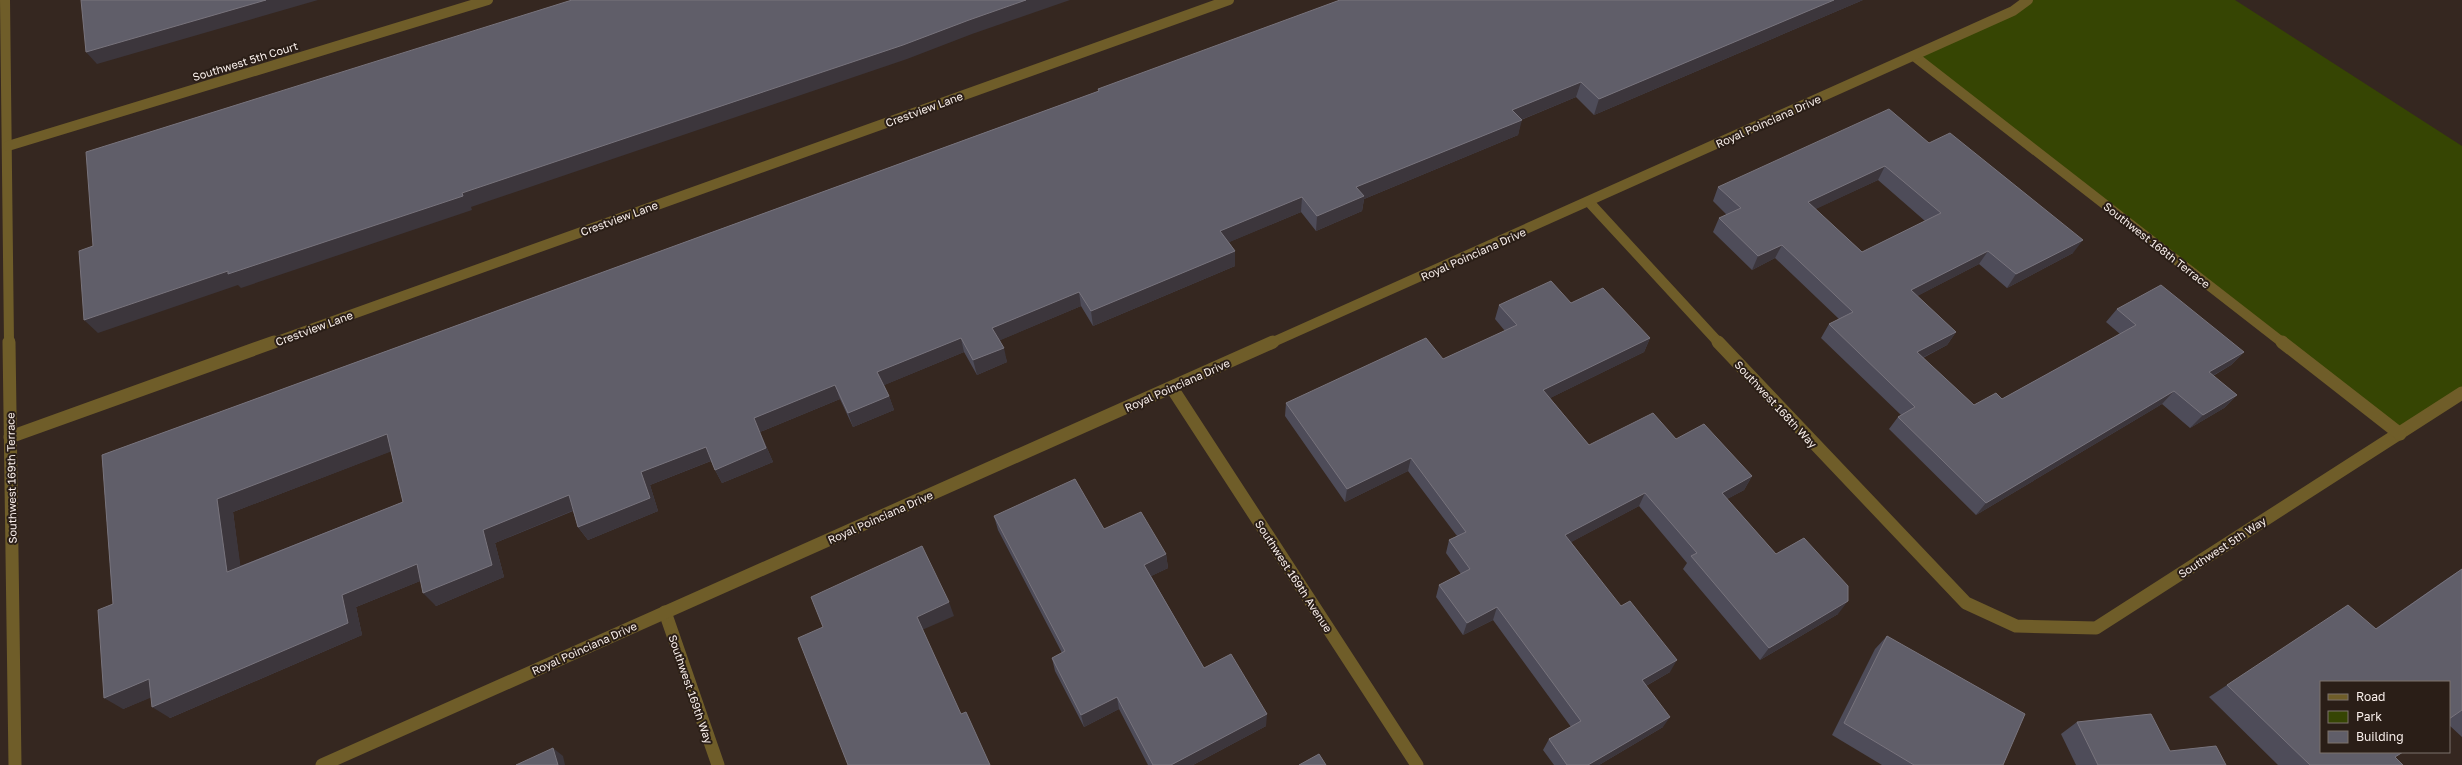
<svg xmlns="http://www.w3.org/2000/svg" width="2462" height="765" viewBox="0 0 2462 765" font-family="'Golos Text',sans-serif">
	<rect width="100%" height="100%" fill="#352720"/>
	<!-- green -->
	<path fill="#364503" d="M2028,0h207l227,146v247l-62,41 -486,-378z"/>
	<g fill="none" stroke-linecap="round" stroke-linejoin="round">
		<!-- minor-far1 -->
		<g stroke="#6f5d29" stroke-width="10">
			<path d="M5,0l4,343"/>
			<path d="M1914,56l369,287"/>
			<path d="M8,146l480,-146"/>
			<path d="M1589,202l130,141"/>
			<path d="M272,343l957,-343"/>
			<path d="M1271,343l742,-332 15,-11"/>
		</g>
		<!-- minor -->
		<g stroke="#6f5d29" stroke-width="13">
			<path d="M9,342l6,423"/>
			<path d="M1718,342l248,261 50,23 80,2 366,-235"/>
			<path d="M2282,342l118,92"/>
			<path d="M1172,388l245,377"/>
			<path d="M10,437l264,-95"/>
			<path d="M665,612l53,153"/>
			<path d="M322,765l951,-423"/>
		</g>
	</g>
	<!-- wall -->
	<g fill="#4e4c59" fill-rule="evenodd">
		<path d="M1863,0l-269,115 -18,-18 -55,23 -3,15 -154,64 -2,12 -46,20 -15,-19 -72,30 6,9v15l-142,60 -12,-20 -81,34 7,22 -30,13 -13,-23 -80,33 5,11 5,14 -41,17 -13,-28 -80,33 13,30 -51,21 -7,-13 -4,-9 -61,24 8,26 -70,29 -10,-13 -5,-16 -78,32 9,34 -68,29 -16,-25 -64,26 6,28 -192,83 -19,-21 -28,12 -10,-105 -11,-149 997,-364 -1,-2zM391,451l12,51 -163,64 -7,-54z"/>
		<path d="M1929,143l144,110 -66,35 -28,-24 -62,32 39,36 -9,13 -24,13 51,47 28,-6 118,-65 -14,-12 11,-13 127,43 -13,13 -18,11 24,19 -13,13 -34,20 -28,-24 -186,111 -87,-86 9,-12 3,-2 -80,-77 8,-14 10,-5 -64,-61 -23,12 -39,-38 6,-14 8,-3 -14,-14 5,-14zM1878,180l47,41 -63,31 -47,-43z"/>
		<path d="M1571,303l79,35 -6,14 -94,46 39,47 87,-6 76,37 -8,14 -17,9 49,55 62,60 -78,46 -77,-91 4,-6 -48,-57 -68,36 99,130 -24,14 17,41 -64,38h-45l-11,-15 6,-11 22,-12 -78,-107 -30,15 -27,-38 3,-12 22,-11 -15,-21 3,-13 8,-4 -49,-65 -63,31 -60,-86 1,-13 157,-44 62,-28 -10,-12 4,-14z"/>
		<path d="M994,516l110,13 62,25 2,14 -17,8 53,92 62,58 -73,39h-45l-29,-56 -35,18 -29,-56 -3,-13 10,-5 -64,-123z"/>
		<path d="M2462,569v168l-13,-12v-43l-54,75 8,8h-125l-69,-68 18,-12 148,-56 73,-51z"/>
		<path d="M1887,636l116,129h-121l-50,-30 43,-86z"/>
		<path d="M2077,722l93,29 56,14h-150l-15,-31z"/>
	</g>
	<!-- shaded-wall -->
	<g fill="#3c363c">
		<path d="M266,0h52l-221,64 -11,-12z"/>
		<path d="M1026,0h44l-98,34 -65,25 -436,148 1,3 -231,78 -3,-3 -140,48 -14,-13 144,-49 234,-78z"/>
		<path d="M1834,0h29l-269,115 5,-16z"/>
		<path d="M1581,82l-5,15 -68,28 4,-15z"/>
		<path d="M1522,120l-4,15 -154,64 -2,12 -46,20 1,-15 39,-29z"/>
		<path d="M1885,166l-7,14 -77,36 7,-14z"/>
		<path d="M1302,197l-1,15 -81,34v-15z"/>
		<path d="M2083,240l-10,13 -66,35 9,-14z"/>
		<path d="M1782,245l-7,13 -23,12 6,-14z"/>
		<path d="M1235,251v15l-142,60 -2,-15z"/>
		<path d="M1988,251l-9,13 -77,40 9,-14z"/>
		<path d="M1079,292l2,14 -85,36 -4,-14z"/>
		<path d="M1956,332l-9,13 -39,20 9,-13z"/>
		<path d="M961,338l3,14 -82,34 -5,-14z"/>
		<path d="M1650,338l-6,14 -106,52 5,-14z"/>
		<path d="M1004,348l3,14 -30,13 -4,-15z"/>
		<path d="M2244,352l-13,13 -35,20 13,-13z"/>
		<path d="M835,385l5,14 -80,33 13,30 -51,21 -7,-13 39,-52z"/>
		<path d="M2174,391l-12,13 -186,111 10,-12z"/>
		<path d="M2237,395l-13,13 -34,20 13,-13z"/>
		<path d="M889,396l5,14 -41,17 -5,-14z"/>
		<path d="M387,434l13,14 -167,64 10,72 -16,-12 -10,-73z"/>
		<path d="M706,447l7,13 -63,25 8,26 -70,29 -10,-13 63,-55z"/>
		<path d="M1411,458l-3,13 -63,31 2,-13z"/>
		<path d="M1752,476l-8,14 -30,16 8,-13z"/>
		<path d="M1645,493l-6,13 -79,42 5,-13z"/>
		<path d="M569,495l10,13 -84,35 9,34 -68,29 -13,-13 60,-63z"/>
		<path d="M1166,554l2,14 -23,11 -1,-14z"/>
		<path d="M417,564l13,13 -74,30 6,28 -192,83 -18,-11 190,-112z"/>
		<path d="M1848,601l-10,13 -78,46 9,-12z"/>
		<path d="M949,602l5,14 -32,14 -5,-13z"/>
		<path d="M1497,607l-4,13 -30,15 4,-12z"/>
		<path d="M1677,660l-7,12 -35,20 7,-12z"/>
		<path d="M149,679l18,12 -44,18 -19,-11z"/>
		<path d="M1117,697l2,12 -35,18 -3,-12z"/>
		<path d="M1267,714l-1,12 -73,39h-22z"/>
		<path d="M1670,717l-7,10 -64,38h-11z"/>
		<path d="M553,748l10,8 2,9h-7z"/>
	</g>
	<!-- building -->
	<g fill="#605e69" stroke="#78747d" fill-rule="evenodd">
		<path d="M81,0h185l-180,52z"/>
		<path d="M572,0h454l-57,20 -66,25 -441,148 1,3 -235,78v-3l-144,49 -5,-69 14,-5 -7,-94z"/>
		<path d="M1340,0h494l-235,99 -18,-17 -69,28 10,10 -166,67 8,9 -47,20 -15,-19 -82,34 15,20 -144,60 -12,-19 -87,36 12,20 -31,12 -12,-22 -84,34 12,24 -41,17 -13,-28 -81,33 12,30 -51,22 -9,-23 -65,25 9,26 -72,29 -9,-32 -86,35 9,35 -69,28 -6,-29 -75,31 6,28 -196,84 -3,-28 -45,19 -6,-88 15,-6 -11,-149 997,-364 -1,-2zM387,434l16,68 -176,70 -10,-73z"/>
		<path d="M1889,109l40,34 21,-10 133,107 -67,34 -28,-23 -77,39 45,42 -39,20 57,53 22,-12 6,6 134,-74 -19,-16 44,-24 83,67 -35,20 28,23 -34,20 -29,-24 -188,112 -88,-86 17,-10 -86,-83 24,-12 -71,-67 -24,11 -39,-38 22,-10 -23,-21zM1885,166l56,47 -79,39 -54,-50z"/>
		<path d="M1551,281l20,22 32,-15 47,50 -107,52 46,55 64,-32 23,26 28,-15 48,52 -30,17 54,61 28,-16 44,48v15l-79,47 -78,-92 6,-3 -52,-60 -80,42 56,71 9,-5 47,59 -35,20 28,37 -82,48h-21l-18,-26 32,-18 -84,-114 -30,16 -28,-38 31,-16 -21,-29 17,-8 -55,-74 -64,31 -61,-86 140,-65 17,21 74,-34 -18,-20z"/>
		<path d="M1075,479l29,50 37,-17 25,42 -22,11 60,103 27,-14 36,60 -96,51h-18l-36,-68 -36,18 -29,-57 13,-7 -71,-135z"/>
		<path d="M922,546l27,56 -32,15 44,97 5,-2 24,53h-142l-50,-127 25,-11 -12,-30z"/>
		<path d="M2462,569v141l-13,9v-37h-128v70h82l-8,5 8,8h-93l-83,-80 121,-80 28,24z"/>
		<path d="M1887,636l138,78 -22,51h-89l-70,-42z"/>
		<path d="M2151,714l19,37 46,-5 10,19h-128l-21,-43z"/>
		<path d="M553,748l5,17h-42z"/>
		<path d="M1319,754l7,11h-27z"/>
	</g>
	<g text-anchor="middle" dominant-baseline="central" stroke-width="4" stroke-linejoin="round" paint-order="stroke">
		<!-- street labels -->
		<g font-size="11" fill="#f9efeb" stroke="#2a1e17">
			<text transform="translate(245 61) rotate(-17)">Southwest 5th Court</text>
			<text transform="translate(924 109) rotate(-20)">Crestview Lane</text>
			<text transform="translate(1768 121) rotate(-24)">Royal Poinciana Drive</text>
			<text transform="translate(619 218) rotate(-20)">Crestview Lane</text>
			<text transform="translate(2157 245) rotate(38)">Southwest 168th Terrace</text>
			<text transform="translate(1473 254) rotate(-24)">Royal Poinciana Drive</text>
			<text transform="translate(314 328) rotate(-20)">Crestview Lane</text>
			<text transform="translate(1177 385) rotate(-24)">Royal Poinciana Drive</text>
			<text transform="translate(1776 404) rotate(47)">Southwest 168th Way</text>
			<text transform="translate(11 478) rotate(-91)">Southwest 169th Terrace</text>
			<text transform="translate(880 517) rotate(-24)">Royal Poinciana Drive</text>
			<text transform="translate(2222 547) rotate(-33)">Southwest 5th Way</text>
			<text transform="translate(1294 576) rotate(57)">Southwest 169th Avenue</text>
			<text transform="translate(584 648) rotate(-24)">Royal Poinciana Drive</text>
			<text transform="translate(691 689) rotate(71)">Southwest 169th Way</text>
		</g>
	</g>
	<!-- legend -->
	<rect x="2320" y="681" width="130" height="72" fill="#2a1e17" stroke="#7d726c"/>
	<rect x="2328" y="694" width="20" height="6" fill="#6f5d29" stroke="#7d726c"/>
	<text x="2356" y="701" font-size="12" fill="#f9efeb">Road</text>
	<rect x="2328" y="711" width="20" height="12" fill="#364503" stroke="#7d726c"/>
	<text x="2356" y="721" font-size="12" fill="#f9efeb">Park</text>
	<rect x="2328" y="731" width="20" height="12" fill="#605e69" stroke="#7d726c"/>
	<text x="2356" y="741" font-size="12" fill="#f9efeb">Building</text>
</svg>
